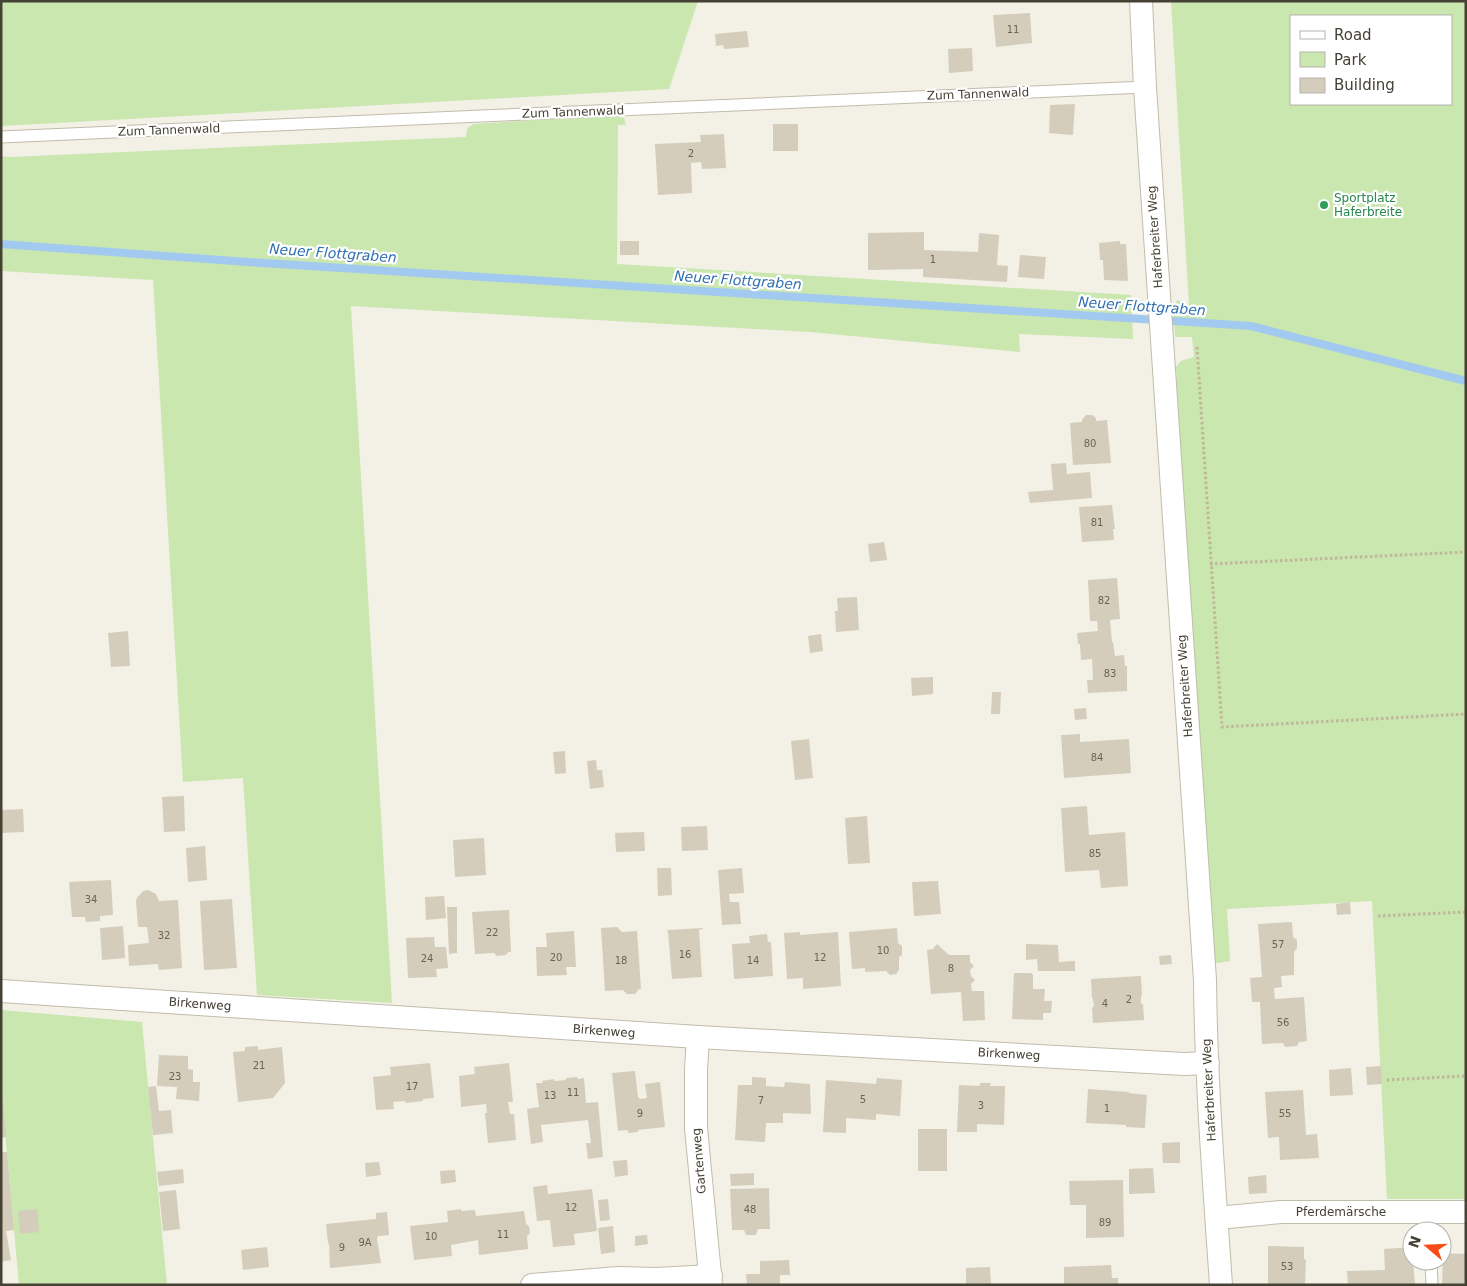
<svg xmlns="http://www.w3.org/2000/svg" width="1467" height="1286" viewBox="0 0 1467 1286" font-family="'DejaVu Sans',sans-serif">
	<rect width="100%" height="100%" fill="#f3f0e6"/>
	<!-- green -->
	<g fill="#c9e7ae" fill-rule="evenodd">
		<path d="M1,1h697l-29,88 -668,37z"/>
		<path d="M1171,1h295v1198h-79l-15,-298 -145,8 3,52 -13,2 -5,-3 -4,-9 -32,-584 5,-6 13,-4 -2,-20h-17l-2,-28 4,-9 12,5zM1291,16h160v88h-160z"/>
		<path d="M615,115l9,3 2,7h-8l-1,139 514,31 2,44 -114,-5 1,18 -210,-20 -459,-26 41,697 -135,-8 -14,-217 -60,4 -30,-502 -152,-9v-115l9,1 456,-20 1,-8 6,-5z"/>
		<path d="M1,1010l141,12 25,263h-148l-18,-198z"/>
	</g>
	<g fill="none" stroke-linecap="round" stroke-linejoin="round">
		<!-- stream -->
		<path stroke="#a2c9f0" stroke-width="8" d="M1,244l247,18 1003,64 215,55"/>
	</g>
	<!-- building -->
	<g fill="#d4cdbb">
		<path d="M1030,13l2,30 -36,4 -3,-32z"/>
		<path d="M747,31l2,16 -25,2 -1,-4 -7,1 -1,-12z"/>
		<path d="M972,48l1,23 -24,2 -1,-24z"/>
		<path d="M1075,104l-2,31 -24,-2 1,-28z"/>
		<rect x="773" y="124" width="25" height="27"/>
		<path d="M724,134l2,34 -24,1 -1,-7 -10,1 1,30 -34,2 -3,-51 46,-2 -1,-7z"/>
		<path d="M924,232v18l54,2 1,-19 20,2 -2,30 11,1 -1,16 -84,-5v-8l-55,1v-37z"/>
		<rect x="620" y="241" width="19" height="14"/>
		<path d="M1120,241v3h6l2,37 -24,-1 -1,-20h-3l-1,-17z"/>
		<path d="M1020,255l26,2 -2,22 -26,-2z"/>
		<path d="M1086,415h6l4,3v3l11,-1 4,43 -38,2 -3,-42 12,-1v-2z"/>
		<path d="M1066,463l1,11 23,-2 2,26 -62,5 -2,-11 25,-2 -2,-26z"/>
		<path d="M1112,505l3,24h-2l1,11 -32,2 -3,-35z"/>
		<path d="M884,542l3,18 -17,2 -2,-18z"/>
		<path d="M1117,578l3,41 -10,1 2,22h1l2,14 9,-1 1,11h2v25l-39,2 -1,-13h6l-1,-21 -11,1 -1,-16h-2l-1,-11 21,-2 -1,-10h-7l-2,-41z"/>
		<path d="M857,597l2,33 -23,2 -1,-21h3l-1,-13z"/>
		<path d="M128,631l2,35 -19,1 -3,-34z"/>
		<path d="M821,634l2,17 -13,2 -2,-17z"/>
		<path d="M933,677v17l-21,2 -1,-18z"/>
		<path d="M992,692h9l-1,22h-9z"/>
		<path d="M1086,708l1,11 -12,1 -1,-11z"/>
		<path d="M1080,734v8l49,-3 2,34 -67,5 -3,-43z"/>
		<path d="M809,739l4,39 -18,2 -4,-39z"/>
		<path d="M565,751l1,22 -11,1 -2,-22z"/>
		<path d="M596,760l1,10h5l2,17 -14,2 -3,-28z"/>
		<path d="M184,796l1,35 -21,1 -2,-35z"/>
		<path d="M1087,806l2,29 36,-3 3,54 -27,2 -2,-18 -34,2 -4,-64z"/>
		<path d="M23,809l1,23 -23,1v-23z"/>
		<path d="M867,816l3,47 -22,1 -3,-46z"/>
		<path d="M707,826l1,24 -26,1 -1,-24z"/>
		<path d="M644,832l1,19 -29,1 -1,-19z"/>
		<path d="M484,838l2,37 -31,2 -2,-37z"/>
		<path d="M205,846l2,34 -19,2 -2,-34z"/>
		<path d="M657,868h14l1,27 -14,1z"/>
		<path d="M742,868l2,25 -15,1 1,8h9l2,22 -19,1 -4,-55z"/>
		<path d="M111,880l2,35 -13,1v5l-14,1 -1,-5h-13l-3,-35z"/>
		<path d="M938,881l3,33 -27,2 -2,-34z"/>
		<path d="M148,890l8,4 3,7 19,-1 4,68 -23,2 -1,-6 -29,2 -1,-21 21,-2 -2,-16h-9l-2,-26 1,-3 6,-7z"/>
		<path d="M444,896l2,22 -20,2 -1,-23z"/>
		<path d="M232,899l5,69 -33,2 -4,-69z"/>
		<path d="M1350,902l1,12 -14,1 -1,-11z"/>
		<path d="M447,907h10v46l-8,1z"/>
		<path d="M509,910l2,42h-3l-2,3 -9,1 -3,-3 -19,1 -3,-42z"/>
		<path d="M1292,922l1,15 4,3v8l-3,4v23l-13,1 1,11 -8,1 1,11 29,-2 3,44 -8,1 -2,4 -12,1 -2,-4 -21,1 -2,-42h-8l-2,-24 12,-1 -4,-53z"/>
		<path d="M123,926l2,32 -23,2 -2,-32z"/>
		<path d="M617,927l5,5 15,-1 4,58h-2l-4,5h-8l-4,-4 -18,1 -4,-63z"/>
		<path d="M703,928v1l-4,1 3,47 -30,2 -4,-47 -1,-2z"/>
		<path d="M897,928l1,15 4,3v9l-3,2v13l-3,4 -6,1 -4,-4 -21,1v-4l-13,1 -3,-37z"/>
		<path d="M574,931l2,36h-10l1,8 -30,1 -1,-29h11l-1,-14z"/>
		<path d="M800,932v3l38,-3 3,54 -38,3v-11l-16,1 -3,-46z"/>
		<path d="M767,934l1,8h3l2,34 -39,3 -2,-35 18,-1 -1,-7z"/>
		<path d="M434,937l1,10h11l2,21 -12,1 1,8 -29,1 -2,-40z"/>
		<path d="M937,944l12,11h21v7l4,4 -4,4 1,6 4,4 -4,4 1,7h12l1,29 -22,1 -2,-29 -30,2 -4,-44 6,-1z"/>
		<path d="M1026,944l32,1 1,17 16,-1v10h-37l-1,-12 -11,1z"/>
		<path d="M1171,955l1,9 -12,1 -1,-9z"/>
		<path d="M1014,973h17l2,2v14h12l-1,12h8l-1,12h-8v7l-31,-1z"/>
		<path d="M1141,976l1,19 -1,1v7l2,1 1,16 -51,3 -1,-15 2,-2 -1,-7 -1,-1 -1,-19z"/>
		<path d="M258,1046v4l24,-3 3,36 -12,15 -35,4 -5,-50 12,-1v-4z"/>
		<path d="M159,1055l29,1v13l5,1v12h7l-1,19 -23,-2 1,-12 -20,-1z"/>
		<path d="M430,1063l4,35 -11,1v2l-18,2v-2l-12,1 1,7 -18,1 -3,-33 18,-2 -1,-8z"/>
		<path d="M509,1063l4,39h-5l2,12h4l2,26 -28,3 -3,-30h2l-1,-9 -25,3 -2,-31 16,-2 -1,-7z"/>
		<path d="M1381,1066l1,18 -15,1 -1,-18z"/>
		<path d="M1351,1068l2,27 -23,1 -1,-26z"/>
		<path d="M635,1071l3,26 2,2 7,-1 -2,-14 15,-2 5,45 -27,3v2l-10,1v-3l-10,1 -6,-58z"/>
		<path d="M577,1077l1,2 6,-1 2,25 12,-1 5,55 -15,2 -2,-16h5l-3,-23 -47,5 2,17 -12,2 -4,-35 12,-2 -3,-24h7l-1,-2 12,-2v2l12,-1v-2z"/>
		<path d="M752,1077l14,1v8l18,1 1,-5 25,2 1,30 -28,-1v10h-17l-1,19 -30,-2 3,-55h14z"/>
		<path d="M877,1078l25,2 -2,36 -24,-2v6l-30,-2v15l-23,-1 3,-52 50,4z"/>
		<path d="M980,1083h11l-1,3h15l-1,39 -27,-1v8h-20l2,-47 21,1z"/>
		<path d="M156,1086l3,25 12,-1 2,23 -20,2 -5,-48z"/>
		<path d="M1088,1089l41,3v1l18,2 -2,33 -19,-1v-2l-40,-2z"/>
		<path d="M1303,1090l3,45 11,-1 2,24 -39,2 -1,-23 -11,1 -3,-46z"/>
		<path d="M1,1101h2l3,36 -5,1z"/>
		<rect x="918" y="1129" width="29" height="42"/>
		<path d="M1180,1142v21h-17l-1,-20z"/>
		<path d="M1,1152h6l7,78 -8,1 5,29 -10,2z"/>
		<path d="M627,1160l1,15 -13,2 -2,-16z"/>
		<path d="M379,1162l2,13 -15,2 -1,-14z"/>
		<path d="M1153,1168l2,25 -26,1v-25z"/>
		<path d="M183,1169l1,14 -25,3 -2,-14z"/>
		<path d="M455,1170l1,12 -15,2 -1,-13z"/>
		<path d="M754,1173v12l-23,1 -1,-12z"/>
		<path d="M1266,1175l1,18 -18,1 -1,-17z"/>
		<path d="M1123,1180l1,57 -38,1v-33h-16l-1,-24z"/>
		<path d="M547,1185l1,9 44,-5 5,42 -23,3 1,11 -22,2 -3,-27 -13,1 -4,-34z"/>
		<path d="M769,1188l1,41h-12l-2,6h-10l-2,-5h-12l-2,-41z"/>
		<path d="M176,1190l4,39 -17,2 -4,-39z"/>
		<path d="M608,1199l2,21 -10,1 -2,-21z"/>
		<path d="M37,1209l2,23 -19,2 -2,-23z"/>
		<path d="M461,1209v2l14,-1 1,6 48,-5 2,13 3,2 1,7 -3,3 1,13 -49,6 -1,-15 -27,5 1,11 -38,4 -4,-34 38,-4 -1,-11z"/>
		<path d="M387,1212l2,23 -11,1 -1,3 4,24 -51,5 -1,-24 -1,-1 -2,-19 50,-5v-6z"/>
		<path d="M613,1226l2,26 -14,2 -3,-26z"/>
		<path d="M647,1235l1,9 -13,2v-10z"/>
		<path d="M1268,1246l36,1v12l2,1 -1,25h-37z"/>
		<path d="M267,1247l2,20 -26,3 -2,-20z"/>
		<path d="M1412,1247v14h1l2,24h-67l-1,-14 38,-1 -1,-21z"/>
		<path d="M1443,1253l23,1v31h-24z"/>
		<path d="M789,1260l1,15h-10v10h-33l-1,-11h14v-13z"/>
		<path d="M1111,1265l1,13h6v7h-54v-18z"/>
		<path d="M990,1267l1,18h-25v-17z"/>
	</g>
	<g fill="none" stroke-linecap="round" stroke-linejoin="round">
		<!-- lane casing -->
		<g stroke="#c1bcab" stroke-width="13">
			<g id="lane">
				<path d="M1,137l1144,-50"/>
				<path d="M1426,1211l3,20"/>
				<path d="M1431,1261l1,24"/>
			</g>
		</g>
		<!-- street casing -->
		<g stroke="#c1bcab" stroke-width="24">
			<g id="street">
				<path d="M1141,1l4,86 60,893c1,101 9,203 16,305"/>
				<path d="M1,991l697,46 486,27 24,-1"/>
				<path d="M698,1037l-2,33v58l15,157"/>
				<path d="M1217,1218l64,-6h185"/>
				<path d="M532,1285l86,-7 38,1 55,-3"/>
			</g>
		</g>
		<!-- path -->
		<g stroke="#c0b69a" stroke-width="3" stroke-dasharray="2.5 2.5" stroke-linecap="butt">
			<path d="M1197,347l25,380 244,-13"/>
			<path d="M1210,564l256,-12"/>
			<path d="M1378,916l88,-4"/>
			<path d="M1387,1080l79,-4"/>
		</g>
		<!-- lane -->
		<use href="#lane" stroke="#fff" stroke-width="11"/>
		<!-- street -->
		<use href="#street" stroke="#fff" stroke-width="22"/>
	</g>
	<!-- markers -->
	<circle fill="#2e9e5b" stroke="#fff" stroke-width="2" cx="1324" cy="205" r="5"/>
	<g text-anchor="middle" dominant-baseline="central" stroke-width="4.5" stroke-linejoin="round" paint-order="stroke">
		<!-- number labels -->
		<g font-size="10" fill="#6a6456">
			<text x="1013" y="29">11</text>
			<text x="691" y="153">2</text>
			<text x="933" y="259">1</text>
			<text x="1090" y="443">80</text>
			<text x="1097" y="522">81</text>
			<text x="1104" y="600">82</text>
			<text x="1110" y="673">83</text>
			<text x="1097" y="757">84</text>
			<text x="1095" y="853">85</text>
			<text x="91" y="899">34</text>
			<text x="492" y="932">22</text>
			<text x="164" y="935">32</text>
			<text x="1278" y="944">57</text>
			<text x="883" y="950">10</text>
			<text x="685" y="954">16</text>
			<text x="556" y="957">20</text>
			<text x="820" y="957">12</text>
			<text x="427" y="958">24</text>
			<text x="621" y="960">18</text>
			<text x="753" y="960">14</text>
			<text x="951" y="968">8</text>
			<text x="1129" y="999">2</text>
			<text x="1105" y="1003">4</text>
			<text x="1283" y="1022">56</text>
			<text x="259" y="1065">21</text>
			<text x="175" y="1076">23</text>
			<text x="412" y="1086">17</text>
			<text x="573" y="1092">11</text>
			<text x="550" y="1095">13</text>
			<text x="863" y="1099">5</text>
			<text x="761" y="1100">7</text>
			<text x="981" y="1105">3</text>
			<text x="1107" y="1108">1</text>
			<text x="640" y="1113">9</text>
			<text x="1285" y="1113">55</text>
			<text x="571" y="1207">12</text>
			<text x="750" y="1209">48</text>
			<text x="1105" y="1222">89</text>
			<text x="503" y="1234">11</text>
			<text x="431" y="1236">10</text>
			<text x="365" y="1242">9A</text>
			<text x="342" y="1247">9</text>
			<text x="1287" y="1266">53</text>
		</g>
		<!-- street labels -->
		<g font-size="12" fill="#464135" stroke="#fff">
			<text transform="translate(978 94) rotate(-2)">Zum Tannenwald</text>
			<text transform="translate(573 112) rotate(-2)">Zum Tannenwald</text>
			<text transform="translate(169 130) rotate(-2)">Zum Tannenwald</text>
			<text transform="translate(1155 237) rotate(-94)">Haferbreiter Weg</text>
			<text transform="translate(1185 686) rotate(-94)">Haferbreiter Weg</text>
			<text transform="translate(200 1004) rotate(4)">Birkenweg</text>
			<text transform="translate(604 1031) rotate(4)">Birkenweg</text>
			<text transform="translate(1009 1054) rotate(3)">Birkenweg</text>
			<text transform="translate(1209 1090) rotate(-93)">Haferbreiter Weg</text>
			<text transform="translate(699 1161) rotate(-95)">Gartenweg</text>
			<text x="1341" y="1212">Pferdemärsche</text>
		</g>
		<!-- leisure labels -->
		<g font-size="12" fill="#27864d" stroke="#fff" text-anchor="start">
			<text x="1334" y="198">Sportplatz<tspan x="1334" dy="14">Haferbreite</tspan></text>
		</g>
		<!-- water labels -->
		<g font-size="14" font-style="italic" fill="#2f6fb1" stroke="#fff">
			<text transform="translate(333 253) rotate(4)">Neuer Flottgraben</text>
			<text transform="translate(738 280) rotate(4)">Neuer Flottgraben</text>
			<text transform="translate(1142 306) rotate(4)">Neuer Flottgraben</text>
		</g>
	</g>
	<!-- border -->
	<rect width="1467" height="1286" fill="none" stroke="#464135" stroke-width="5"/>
	<!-- legend -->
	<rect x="1290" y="15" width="162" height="90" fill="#ffffff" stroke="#b5b3ae"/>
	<rect x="1300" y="31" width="25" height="8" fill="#ffffff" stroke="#b5b3ae"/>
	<text x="1334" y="40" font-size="15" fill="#464135">Road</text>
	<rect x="1300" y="52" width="25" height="15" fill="#c9e7ae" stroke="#b5b3ae"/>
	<text x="1334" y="65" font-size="15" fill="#464135">Park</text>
	<rect x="1300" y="78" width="25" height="15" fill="#d4cdbb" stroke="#b5b3ae"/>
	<text x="1334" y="90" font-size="15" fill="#464135">Building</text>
	<!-- north arrow -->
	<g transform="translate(1427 1246) rotate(289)"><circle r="24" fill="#ffffff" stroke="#b5b3ae"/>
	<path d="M0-4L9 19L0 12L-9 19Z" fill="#f94c16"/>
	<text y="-8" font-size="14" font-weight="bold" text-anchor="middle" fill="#464135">N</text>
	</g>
</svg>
